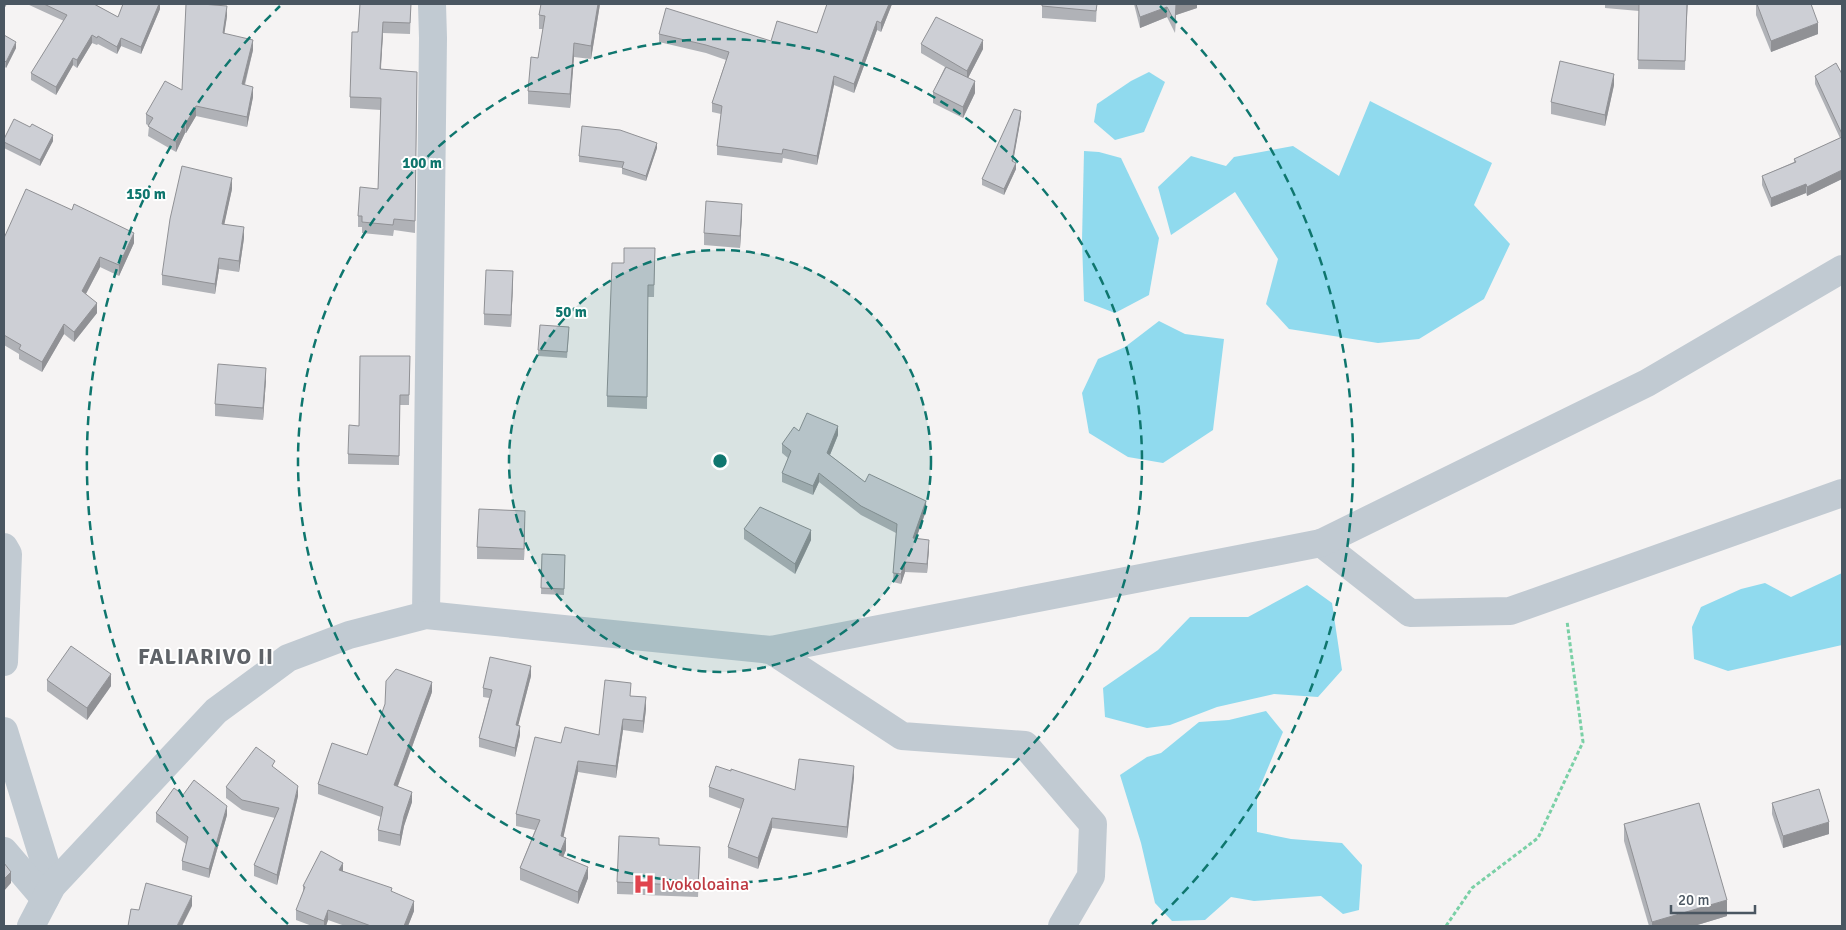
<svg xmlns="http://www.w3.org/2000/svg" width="1846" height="930" viewBox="0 0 1846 930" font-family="Signika,sans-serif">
	<rect width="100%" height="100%" fill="#f5f3f3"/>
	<!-- water -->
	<g fill="#90daee">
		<path d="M1149,72l16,10 -21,50 -29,8 -21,-18 3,-18 34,-23z"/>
		<path d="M1370,101l122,62 -18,42 36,39 -26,55 -65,40 -41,4 -89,-14 -23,-25 12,-45 -43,-67 -64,43 -13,-48 33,-31 35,10 8,-9 59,-11 46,30z"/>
		<path d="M1084,151l15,1 22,6 38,80 -10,57 -34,18 -31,-12 -2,-60z"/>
		<path d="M1159,321l26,13 39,5 -11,91 -50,33 -35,-6 -39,-24 -7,-40 16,-34 27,-12z"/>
		<path d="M1842,573v72l-114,26 -34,-12 -2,-32 9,-20 40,-18 24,-6 26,14z"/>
		<path d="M1307,585l25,18 10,67 -24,27 -44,-3 -57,13 -47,18 -23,3 -42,-11 -2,-29 55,-38 32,-33h58z"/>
		<path d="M1266,711l17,21 -26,62v38l34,7 51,4 20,22 -3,45 -16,4 -22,-18 -67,5 -23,-4 -26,23 -33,1 -17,-18 -14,-60 -21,-68 27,-18 14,-4 38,-31 30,-2z"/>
	</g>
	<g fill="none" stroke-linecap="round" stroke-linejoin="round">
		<!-- path -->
		<path stroke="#7ad0a6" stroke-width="3" stroke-dasharray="4 2.5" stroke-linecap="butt" d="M1446,926l26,-38 66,-50 45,-96 -16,-121"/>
		<!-- minor -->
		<g stroke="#c1cad2" stroke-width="28">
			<path d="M1321,543l89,70 100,-2 332,-118"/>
			<path d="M4,547l4,7 -4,108"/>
			<path d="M426,615l7,-577 -1,-34"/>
			<path d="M771,650l131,86 123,9 68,79 -2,52 -29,50"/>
			<path d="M4,731l48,155"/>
			<path d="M4,851l41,48"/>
			<path d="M31,926l21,-40 164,-175 72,-53 61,-23 77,-20 345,35 550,-107 326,-160 195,-114"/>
		</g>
	</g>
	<!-- wall -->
	<g fill="#b0b2b7">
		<path d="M27,4h67l24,13 42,-13v5l-19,45 -20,-8 -4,8 -19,-10 -1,1 -5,-2 -15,25 -4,-3 -17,30 -25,-15v-7l33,-52z"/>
		<path d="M360,4h51l-1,30 -27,-1 -2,36 36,3 -2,161 -21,-3 -1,6 -31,-3v-6h-4v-11l20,-27 3,-79 -31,-2v-11l8,-65z"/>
		<path d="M600,4l-9,55 -17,-2 -4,51 -42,-4v-13l10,-33 5,-29h-4v-14z"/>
		<path d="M892,4l-11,28 -4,-2 -23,63 -20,-8 -17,80 -34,-7 -1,5 -65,-8v-9l4,-32 -9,-2v-9l14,-43 -20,-7 -47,-11v-8l112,7 46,-8z"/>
		<path d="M1042,4h55l-1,18 -54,-4z"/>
		<path d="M1134,4h66l-3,1v3l-21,7 -1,18 -8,-16 -27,11z"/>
		<path d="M1605,4h83l-2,26 -1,40 -47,-1 1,-58 -34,-3z"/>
		<path d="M1756,4l62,30 -47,18 -15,-37z"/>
		<path d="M227,16l-3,17 29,17 -8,35 8,12 -6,30 -51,-11 -10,17h-1l-9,19 -28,-16 1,-10 -3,-2v-10l36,-24z"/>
		<path d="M4,35l12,13 -10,20 -2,-2z"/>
		<path d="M921,44l62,5 -15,29 7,15 -12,25 -30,-15v-11l12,-25 -24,-14z"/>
		<path d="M1842,74v105l-35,17 -1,-3 -35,14 -9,-22v-9l32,-14v-3l46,-21 -25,-54v-8z"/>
		<path d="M1614,85l-9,41 -54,-12v-12z"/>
		<path d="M1021,117l-8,45 3,7 -12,26 -22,-10v-6z"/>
		<path d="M4,139l49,2 -13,25 -36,-18z"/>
		<path d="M657,148l-11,33 -24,-7v-6l-43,-6v-6z"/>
		<path d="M232,189l-8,35 20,14 -5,34 -20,-3 -4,25 -53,-9v-10z"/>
		<path d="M742,215l-2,33 -36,-3v-12z"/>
		<path d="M4,238l130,5 -15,33 -19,-9 -14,27 11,19 -23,29 -10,-8 -22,38 -23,-13v-5l-15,-9z"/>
		<path d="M655,248l-1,49h-6l-1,112 -40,-2v-11l17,-133z"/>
		<path d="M513,283l-2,44 -27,-2v-11z"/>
		<path d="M569,333l-2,25 -29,-2v-6z"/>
		<path d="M410,356l-1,49h-9l-1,60 -51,-1v-10l11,-28z"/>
		<path d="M266,380l-3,40 -48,-4v-12z"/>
		<path d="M799,431l39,4 -8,20 35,27 61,29 -10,27 13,11 -2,24 -22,-1 -4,12 -8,-2 3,-49 -35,-18 -42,-33 -6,13 -31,-13v-9l6,-15 -6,-5v-9z"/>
		<path d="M525,522l-1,38 -47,-1v-12z"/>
		<path d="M744,529l67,11 -16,34 -51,-35z"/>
		<path d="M542,554l23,1 -1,40 -23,-1z"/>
		<path d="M531,676l-13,49 2,10 -5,22 -36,-10v-9l10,-40 -6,-1v-9z"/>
		<path d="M47,680l64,6 -24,34 -40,-29z"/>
		<path d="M432,692l-34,94 14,16 -8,24 -4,20 -22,-5v-11l3,-13 -63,-23v-10l49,-29z"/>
		<path d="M631,696l15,13 -3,24 -20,-3 -7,48 -38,-6 -15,65 3,13 -3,7 25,21 -10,26 -58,-24v-12l15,-38 -19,-4v-12l45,-71 38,-8z"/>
		<path d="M275,768l23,28 -21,89 -23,-9v-11l21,-47 -33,-8 -16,-12v-11z"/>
		<path d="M854,777l-7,61 -75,-10 -14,41 -30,-11v-11l13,-38 -32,-12v-10l86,3z"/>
		<path d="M183,795l44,20 -18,63 -27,-8v-9l4,-17 -30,-22v-9z"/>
		<path d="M1772,803l57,31 -46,14 -11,-34z"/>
		<path d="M1624,824l103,92 -33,10h-45l-25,-85z"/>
		<path d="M659,845l41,13 -2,39 -81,-3v-12z"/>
		<path d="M343,871l49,21 22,19 -6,15h-63l-17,-6 -2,6h-14l-16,-6v-10l7,-16v-8z"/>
	</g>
	<!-- shaded-wall -->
	<g fill="#909195">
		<path d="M4,4h3l-3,5z"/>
		<path d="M159,4h1v5l-19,45v-7z"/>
		<path d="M598,4h2l-9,55v-13z"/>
		<path d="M889,4h3l-11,28v-9z"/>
		<path d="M1176,4h24l-3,1v3l-21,7 -1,18z"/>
		<path d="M227,6v10l-4,27v-10z"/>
		<path d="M1167,7v10l-27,11v-11z"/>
		<path d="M877,21v9l-23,63v-9z"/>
		<path d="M383,22v11l-3,47v-11z"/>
		<path d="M1818,23v11l-47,18v-11z"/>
		<path d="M92,35v8l-15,25v-8z"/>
		<path d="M121,38v8l-4,8v-7z"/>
		<path d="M253,40v10l-11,44v-10z"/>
		<path d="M983,40v9l-16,31v-9z"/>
		<path d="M16,42v6l-10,20v-6z"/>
		<path d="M574,43v14l-4,51v-14z"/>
		<path d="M73,58v7l-17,30v-8z"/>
		<path d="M1614,74v11l-9,41v-11z"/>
		<path d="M834,76v9l-17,80v-9z"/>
		<path d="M975,81v12l-12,25v-11z"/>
		<path d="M253,87v10l-6,30v-10z"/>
		<path d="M196,106v10l-10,17v-10z"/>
		<path d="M1021,111v6l-9,50v-6z"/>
		<path d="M185,123v10l-9,19v-10z"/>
		<path d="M53,135v6l-13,25v-6z"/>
		<path d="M657,143v5l-11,33v-5z"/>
		<path d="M1016,163v6l-12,26v-6z"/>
		<path d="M1842,170v9l-35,17v-9z"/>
		<path d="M232,178v11l-10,46v-11z"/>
		<path d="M1806,184v9l-35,14v-9z"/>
		<path d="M742,204v11l-2,33v-12z"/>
		<path d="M244,227v11l-5,34v-11z"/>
		<path d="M134,233v10l-15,33v-11z"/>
		<path d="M100,257v10l-18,34v-10z"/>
		<path d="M219,258v11l-4,25v-10z"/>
		<path d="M513,271v12l-2,44v-12z"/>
		<path d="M97,303v10l-23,29v-10z"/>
		<path d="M64,324v10l-22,38v-10z"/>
		<path d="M266,368v12l-3,40v-12z"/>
		<path d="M838,426v9l-11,27v-9z"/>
		<path d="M819,473v9l-6,13v-9z"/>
		<path d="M926,501v10l-13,36v-9z"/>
		<path d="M525,511v11l-1,38v-11z"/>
		<path d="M811,530v10l-16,34v-10z"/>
		<path d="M929,540v9l-2,24v-9z"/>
		<path d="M905,562v10l-4,12v-10z"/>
		<path d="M531,666v10l-15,58v-9z"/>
		<path d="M111,674v12l-24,34v-12z"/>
		<path d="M432,682v10l-38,104v-11z"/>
		<path d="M646,697v12l-3,24v-12z"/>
		<path d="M623,719v11l-7,48v-12z"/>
		<path d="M520,726v9l-5,22v-9z"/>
		<path d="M578,761v11l-17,76v-12z"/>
		<path d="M854,766v11l-7,61v-11z"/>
		<path d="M298,786v10l-21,89v-10z"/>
		<path d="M412,792v10l-8,24 -4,20v-11l4,-19z"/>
		<path d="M227,806v9l-18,63v-9z"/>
		<path d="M772,818v10l-14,41v-11z"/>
		<path d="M1829,822v12l-46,14v-12z"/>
		<path d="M566,838v12l-7,17v-12z"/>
		<path d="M343,863v10l-4,-3z"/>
		<path d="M588,867v11l-10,26v-12z"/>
		<path d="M11,872v11l-7,8v-12z"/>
		<path d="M192,896v10l-10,20h-5z"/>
		<path d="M1727,900v16l-33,10h-42v-4z"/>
		<path d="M414,901v10l-6,15h-4z"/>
		<path d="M328,910v10l-2,6h-2v-5z"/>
	</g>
	<!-- building -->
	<g fill="#cdcfd5" stroke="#909195">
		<path d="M44,4h50l24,13 5,-13h36l-18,43 -20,-9 -4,9 -19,-11 -1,2 -5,-3 -15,25 -4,-2 -17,29 -25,-14 36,-58z"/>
		<path d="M186,4h16l25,2 -4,27 30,7 -11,44 11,3 -6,30 -51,-11 -10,17h-1l-9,19 -28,-16 5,-8 -7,-4 19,-33 17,9z"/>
		<path d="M360,4h51l-1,19 -27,-1 -3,47 37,3 -2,149 -21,-2 -1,6 -31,-3v-6h-4l2,-29 18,2 3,-91 -31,-1 2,-65h6z"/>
		<path d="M541,4h57l-7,42 -17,-3 -4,51 -42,-3 3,-34 7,1 7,-42 -6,-1z"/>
		<path d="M827,4h62l-8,19 -4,-2 -23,63 -20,-8 -17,80 -34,-7 -1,5 -65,-8 5,-40 -10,-3 17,-51 -23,-7 -47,-11 7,-26 105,33 6,-20 40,12z"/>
		<path d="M1042,4h55l-1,7 -54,-5z"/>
		<path d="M1136,4h41h-1l-1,18 -8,-15 -27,10z"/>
		<path d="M1639,4h48l-2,57 -47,-1z"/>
		<path d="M1757,4h54l7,19 -47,18z"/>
		<path d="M936,17l47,23 -16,31 -46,-27z"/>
		<path d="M4,35l12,7 -10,20 -2,-2z"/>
		<path d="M1560,61l54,13 -9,41 -54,-13z"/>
		<path d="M1836,63l6,11v60l-27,-58z"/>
		<path d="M946,67l29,14 -12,26 -30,-15z"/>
		<path d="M1014,109l7,2 -9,50 4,2 -12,26 -22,-10z"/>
		<path d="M14,119l16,8 2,-3 21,11 -13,25 -36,-18v-3z"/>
		<path d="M582,126l38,4 37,13 -11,33 -24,-8 2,-6 -45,-6z"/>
		<path d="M1842,137v33l-35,17 -1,-3 -35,14 -9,-22 34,-14 -2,-3z"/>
		<path d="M182,166l50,12 -10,46 22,3 -5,34 -20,-3 -4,26 -53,-9 8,-56z"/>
		<path d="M26,189l46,21 2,-6 60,29 -15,32 -19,-8 -18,34 15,12 -23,29 -10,-8 -22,38 -23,-13 2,-4 -17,-10v-97z"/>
		<path d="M706,201l36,3 -2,32 -36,-3z"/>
		<path d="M624,248h31l-1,37h-6l-1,112 -40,-1 5,-133h12z"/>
		<path d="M486,270l27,1 -2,44 -27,-1z"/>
		<path d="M540,325l29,2 -2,25 -29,-2z"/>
		<path d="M360,356h50l-1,39h-9l-1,61 -51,-2 1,-29 10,1z"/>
		<path d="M218,364l48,4 -3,40 -48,-4z"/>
		<path d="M807,413l31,13 -11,27 38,29 4,-8 57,27 -13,37 16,2 -2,24 -22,-2 -4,12 -8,-1 4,-49 -36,-18 -42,-33 -6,13 -31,-13 9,-22 -9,-7 12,-17 5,4z"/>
		<path d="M760,507l51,23 -16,34 -51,-35z"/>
		<path d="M479,509l46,2 -1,38 -47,-2z"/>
		<path d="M542,554l23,1 -1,34 -23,-1z"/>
		<path d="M71,646l40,28 -24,34 -40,-28z"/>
		<path d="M490,657l41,9 -15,59 4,1 -5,22 -36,-10 13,-48 -9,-2z"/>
		<path d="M396,669l36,13 -38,103 18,7 -8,24 -4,19 -22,-5 5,-23 -65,-23 14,-41 35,12 18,-51 1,-23z"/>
		<path d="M605,680l26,3 -1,13 16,1 -3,24 -20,-2 -7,47 -38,-5 -17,75 5,2 -7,17 29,12 -10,25 -58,-24 20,-48 -24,-6 19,-77 26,6 4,-16 34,8z"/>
		<path d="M256,747l19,14 -3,5 26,20 -21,89 -23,-10 25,-57 -37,-8 -16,-13z"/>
		<path d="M799,759l55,7 -7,61 -75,-9 -14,40 -30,-11 16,-48 -35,-12 7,-21 15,5v-2l64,21z"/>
		<path d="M194,780l33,26 -18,63 -27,-8 6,-24 -32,-24 18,-25 9,7z"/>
		<path d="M1819,789l10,33 -46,14 -11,-33z"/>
		<path d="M1699,803l28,97 -75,22 -28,-98z"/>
		<path d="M619,836l40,2v7l41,2 -2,39 -81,-4z"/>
		<path d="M321,851l22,12 -4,7 53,18 -1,3 23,10 -10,25h-33l-43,-16 -4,11 -28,-11 9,-23 -2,-1z"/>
		<path d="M4,863l7,9 -7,7z"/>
		<path d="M146,883l46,13 -15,30h-49l3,-17 8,1z"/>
	</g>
	<!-- distance rings -->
	<circle cx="720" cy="461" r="211" fill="#0f766e" fill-opacity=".12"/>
	<g fill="none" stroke="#0f766e" stroke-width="2.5" stroke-dasharray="9 6">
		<circle cx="720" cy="461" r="211"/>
		<circle cx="720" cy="461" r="422"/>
		<path d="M288 924A633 633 0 0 1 280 6M1160 6A633 633 0 0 1 1152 924"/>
	</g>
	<!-- icons -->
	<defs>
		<g id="hospital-bare" transform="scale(1.725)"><path d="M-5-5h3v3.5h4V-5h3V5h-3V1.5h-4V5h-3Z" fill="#e0444e" stroke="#fff" stroke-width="2.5" paint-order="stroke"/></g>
	</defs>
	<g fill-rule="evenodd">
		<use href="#hospital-bare" x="644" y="884"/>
	</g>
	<g text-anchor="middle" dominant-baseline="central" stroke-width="4" stroke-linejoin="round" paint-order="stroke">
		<!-- health labels -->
		<g font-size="18" fill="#be3a42" stroke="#fff" text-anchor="start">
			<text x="661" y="884">Ivokoloaina</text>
		</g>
		<!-- district labels -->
		<g font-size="22" font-weight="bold" letter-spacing="1" fill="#5f6368" stroke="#fff">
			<text x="206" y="656">FALIARIVO II</text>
		</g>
	</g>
	<circle cx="720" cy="461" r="8" fill="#0f766e" stroke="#fff" stroke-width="2.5"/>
	<g font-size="15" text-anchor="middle" font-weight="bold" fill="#0f766e" stroke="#fff" stroke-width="4" stroke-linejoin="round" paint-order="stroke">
		<text x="422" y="168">100 m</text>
		<text x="146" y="199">150 m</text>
		<text x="571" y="317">50 m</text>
	</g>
	<!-- border -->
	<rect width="1846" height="930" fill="none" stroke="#4a5661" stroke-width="10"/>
	<!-- scale -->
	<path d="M1671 905v8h84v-8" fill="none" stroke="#4a5661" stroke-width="2.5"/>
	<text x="1678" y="905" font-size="15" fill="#4a5661" stroke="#ffffff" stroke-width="4" paint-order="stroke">20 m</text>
</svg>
